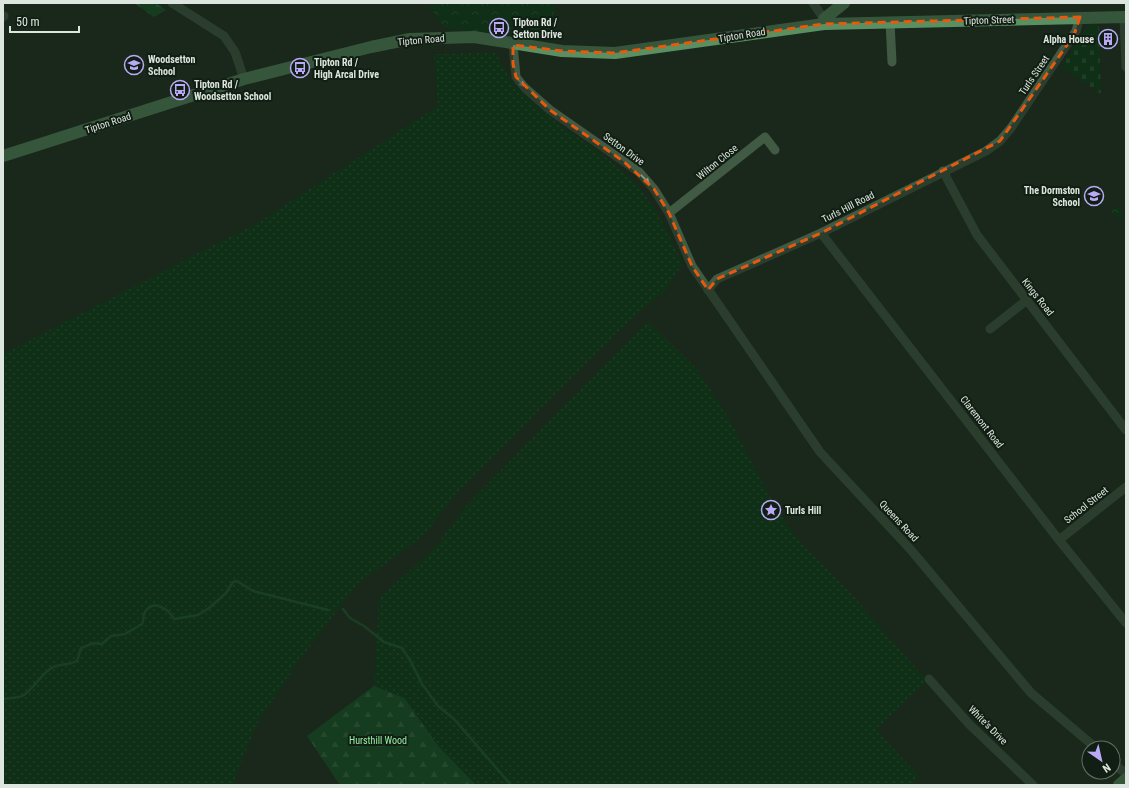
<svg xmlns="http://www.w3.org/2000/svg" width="1129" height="788" viewBox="0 0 1129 788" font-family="'Roboto Condensed',sans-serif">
	<defs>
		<pattern id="grass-dots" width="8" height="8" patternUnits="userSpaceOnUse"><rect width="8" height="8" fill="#043913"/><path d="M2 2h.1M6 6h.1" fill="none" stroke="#285635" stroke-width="1.8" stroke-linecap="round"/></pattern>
		<pattern id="forest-firs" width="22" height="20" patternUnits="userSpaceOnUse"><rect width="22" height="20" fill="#125624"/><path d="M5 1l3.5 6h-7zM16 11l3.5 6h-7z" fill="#346e43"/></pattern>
		<pattern id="cemetery-stones" width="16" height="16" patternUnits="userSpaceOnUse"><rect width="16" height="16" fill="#043913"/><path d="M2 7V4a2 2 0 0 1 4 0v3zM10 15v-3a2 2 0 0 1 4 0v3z" fill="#285635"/></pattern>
		<pattern id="park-crowns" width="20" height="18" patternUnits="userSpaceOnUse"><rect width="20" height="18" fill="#043913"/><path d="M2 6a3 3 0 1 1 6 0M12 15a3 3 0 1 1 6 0" fill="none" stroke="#285635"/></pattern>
	</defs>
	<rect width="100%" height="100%" fill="#1a281c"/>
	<!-- grass -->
	<g fill="url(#grass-dots)">
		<path d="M496,53c5,10 10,21 17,29 32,40 81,61 117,96 25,24 38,56 53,86l-19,28 -17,13 -53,50 -139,140 -32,41 -67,50 -55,72 -44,66 -20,49 -2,12h-232v-431l256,-132 179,-116 -4,-52z"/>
		<path d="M648,321l50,49 33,52 43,83 10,15 15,20 57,59 71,82 -51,49 44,47 -9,8h-435l-37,-38 -65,-61 5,-87 57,-53 30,-40z"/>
	</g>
	<!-- forest -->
	<g fill="url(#forest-firs)">
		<path d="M134,3h22l10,7 -12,7z"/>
		<path d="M374,686l30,12 35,49 37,38h-136l-33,-49z"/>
	</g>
	<!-- cemetery -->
	<path fill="url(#cemetery-stones)" d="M1089,25h10l2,69 -40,-27z"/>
	<!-- park -->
	<g fill="url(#park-crowns)">
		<path d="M427,3h128l-2,36 -109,-11z"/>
		<path d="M1116,205l8,9 -5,5 -8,-8z"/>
	</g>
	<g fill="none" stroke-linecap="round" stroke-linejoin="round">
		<!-- stream -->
		<g stroke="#1a5c2a" stroke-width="2.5">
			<path d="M343,609l7,9 14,8 20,16 18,6 9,14 11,22 16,22 16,13 57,66"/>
			<path d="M3,699c7,-2 15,0 21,-4 11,-8 17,-21 29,-28 8,-3 16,-2 24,-6l4,-13 13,-5 8,1 9,-8 14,-2 17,-10c2,-4 1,-9 3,-12 9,-14 24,-2 29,7l24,-4 11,-7 17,-15 7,-11 4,-1 16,10 75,19"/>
		</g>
		<!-- street -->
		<g stroke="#415a44" stroke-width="9">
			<path d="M172,3l52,33 11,16 9,27"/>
			<path d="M813,3l11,16"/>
			<path d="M3,17l1,-1"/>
			<path d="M1124,17l2,50"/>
			<path d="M890,22l2,40"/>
			<path d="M513,45l3,32 9,11 25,22 89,62 15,17 15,24 23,53 128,186 91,98 120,143 65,55"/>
			<path d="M943,171l34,64 149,195"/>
			<path d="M669,213l96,-76 10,13"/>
			<path d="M821,233l238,307 67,83"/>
			<path d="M708,290l9,-11 104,-46 165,-82 14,-10 11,-13 65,-97 4,-14"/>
			<path d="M990,329l37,-29"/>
			<path d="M1059,540l67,-53"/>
			<path d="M929,679l40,45 64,61"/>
			<path d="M1113,763l13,11"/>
		</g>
		<!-- primary -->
		<g stroke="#5a8f62" stroke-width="12">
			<path d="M824,24v-5l20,-16"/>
			<path d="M3,156l241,-77 127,-32 39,-8 64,-2 88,14 53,2 209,-29 302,-7"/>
			<path d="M1119,785l7,-6"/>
		</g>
	</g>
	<!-- one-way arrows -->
	<defs><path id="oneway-solid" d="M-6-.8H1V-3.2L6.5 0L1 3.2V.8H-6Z"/></defs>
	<g fill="#8fa091">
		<use href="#oneway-solid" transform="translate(520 82) rotate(49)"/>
		<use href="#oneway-solid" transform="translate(645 179) rotate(46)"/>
	</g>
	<!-- marked area -->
	<path d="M0 0H1129V788H0ZM1080,17l-6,18 -74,106 -179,92 -104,46 -9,11 -16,-24 -23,-53 -15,-24 -31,-28 -73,-51 -34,-33 -3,-13v-19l49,6 53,2 209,-29z" fill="#1a281c" fill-opacity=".55" fill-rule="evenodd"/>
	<path fill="none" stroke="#e8590c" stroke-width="3" stroke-dasharray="8 5" stroke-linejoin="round" d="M1080,17l-6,18 -74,106 -179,92 -104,46 -9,11 -16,-24 -23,-53 -15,-24 -31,-28 -73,-51 -34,-33 -3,-13v-19l49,6 53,2 209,-29z"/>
	<!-- icons -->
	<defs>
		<g id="bus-ring" transform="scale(1)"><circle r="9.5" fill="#111e13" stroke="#baaaf6" stroke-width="1.5"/><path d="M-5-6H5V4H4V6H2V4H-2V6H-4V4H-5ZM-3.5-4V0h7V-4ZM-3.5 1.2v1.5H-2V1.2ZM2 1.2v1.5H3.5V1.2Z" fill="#baaaf6"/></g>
		<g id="building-ring" transform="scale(1)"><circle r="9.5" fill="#111e13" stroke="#baaaf6" stroke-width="1.5"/><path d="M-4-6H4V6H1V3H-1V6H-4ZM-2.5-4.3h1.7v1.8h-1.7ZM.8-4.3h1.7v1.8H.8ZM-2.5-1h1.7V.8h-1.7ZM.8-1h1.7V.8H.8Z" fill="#baaaf6"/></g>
		<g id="school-ring" transform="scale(1)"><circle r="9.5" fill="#111e13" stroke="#baaaf6" stroke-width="1.5"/><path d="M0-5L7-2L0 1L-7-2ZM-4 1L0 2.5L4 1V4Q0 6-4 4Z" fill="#baaaf6"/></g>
		<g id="sight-ring" transform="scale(1)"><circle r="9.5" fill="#111e13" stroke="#baaaf6" stroke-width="1.5"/><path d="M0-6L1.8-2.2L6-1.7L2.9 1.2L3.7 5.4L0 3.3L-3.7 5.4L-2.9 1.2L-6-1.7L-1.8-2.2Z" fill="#baaaf6"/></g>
	</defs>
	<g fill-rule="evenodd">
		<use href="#bus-ring" x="499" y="28"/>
		<use href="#building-ring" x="1108" y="39"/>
		<use href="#school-ring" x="134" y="65"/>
		<use href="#bus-ring" x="300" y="68"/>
		<use href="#bus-ring" x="180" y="90"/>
		<use href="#school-ring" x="1094" y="196"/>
		<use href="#sight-ring" x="771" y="510"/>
	</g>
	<g text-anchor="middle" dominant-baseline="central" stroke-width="4" stroke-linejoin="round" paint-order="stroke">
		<!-- street labels -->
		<g font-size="10" fill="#dde6de" stroke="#111e13">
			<text transform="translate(989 20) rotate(-2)">Tipton Street</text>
			<text transform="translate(742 35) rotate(-9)">Tipton Road</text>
			<text transform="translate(421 40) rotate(-5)">Tipton Road</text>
			<text transform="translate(1034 75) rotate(-56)">Turls Street</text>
			<text transform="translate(108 123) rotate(-18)">Tipton Road</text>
			<text transform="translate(624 149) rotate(36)">Setton Drive</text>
			<text transform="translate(717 162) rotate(-39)">Wilton Close</text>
			<text transform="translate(848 207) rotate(-27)">Turls Hill Road</text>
			<text transform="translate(1038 297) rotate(52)">Kings Road</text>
			<text transform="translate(982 422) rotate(52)">Claremont Road</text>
			<text transform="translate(1086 505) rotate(-38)">School Street</text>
			<text transform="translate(899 521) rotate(47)">Queens Road</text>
			<text transform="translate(988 725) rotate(45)">White's Drive</text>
		</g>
		<!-- poi labels -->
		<g font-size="10" font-weight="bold" fill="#dde6de" stroke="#111e13" text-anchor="start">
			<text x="513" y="22">Tipton Rd /<tspan x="513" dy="12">Setton Drive</tspan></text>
			<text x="1094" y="39" text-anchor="end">Alpha House</text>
			<text x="148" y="59">Woodsetton<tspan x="148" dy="12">School</tspan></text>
			<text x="314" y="62">Tipton Rd /<tspan x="314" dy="12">High Arcal Drive</tspan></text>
			<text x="194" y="84">Tipton Rd /<tspan x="194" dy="12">Woodsetton School</tspan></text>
			<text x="1080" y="190" text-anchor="end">The Dormston<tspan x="1080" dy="12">School</tspan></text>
			<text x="785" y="510">Turls Hill</text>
		</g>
		<!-- park labels -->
		<g font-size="10" fill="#97efa4" stroke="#111e13">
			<text x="378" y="740">Hursthill Wood</text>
		</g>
	</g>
	<!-- border -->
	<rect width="1129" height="788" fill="none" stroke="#dde6de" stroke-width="8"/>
	<!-- north arrow -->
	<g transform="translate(1101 760) rotate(146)"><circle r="19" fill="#111e13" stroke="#636e64"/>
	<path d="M0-3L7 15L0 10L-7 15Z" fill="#baaaf6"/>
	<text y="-6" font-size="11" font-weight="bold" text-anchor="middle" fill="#dde6de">N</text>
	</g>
	<!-- scale -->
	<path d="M10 26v6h69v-6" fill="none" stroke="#dde6de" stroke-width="2"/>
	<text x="16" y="26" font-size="12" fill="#dde6de" stroke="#111e13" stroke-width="3" paint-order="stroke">50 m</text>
</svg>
